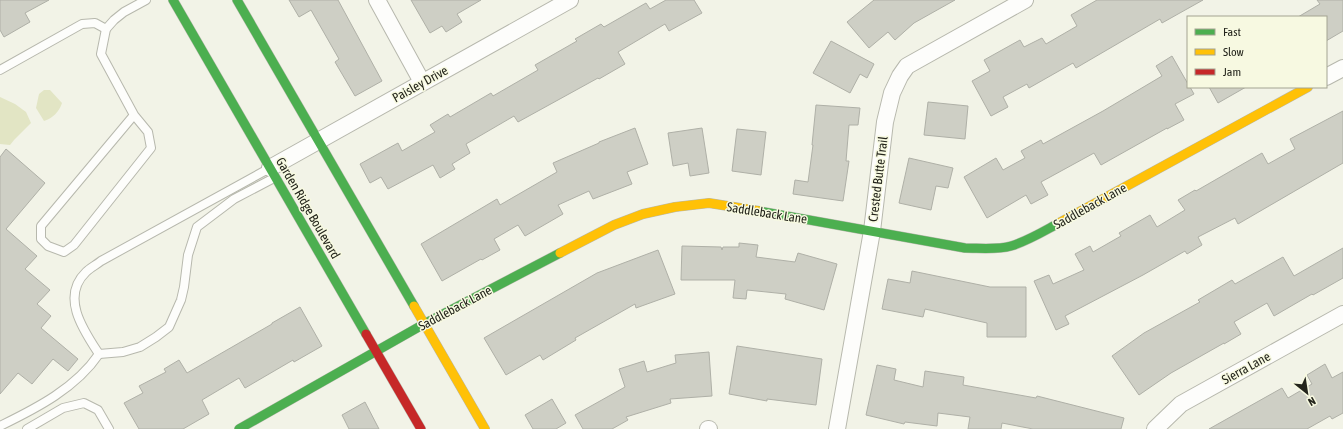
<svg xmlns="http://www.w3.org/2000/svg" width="1343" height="429" viewBox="0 0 1343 429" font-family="'Asap Condensed',sans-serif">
	<rect width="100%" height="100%" fill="#f2f3e7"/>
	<!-- green -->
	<g fill="#e2e5c4">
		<path d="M44,90h6l12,13c-3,9 -9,15 -18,18l-8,-13 3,-14z"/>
		<path d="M0,97l15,7 11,8 5,11 -17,17 -4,5 -10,-1z"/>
	</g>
	<!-- building -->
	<g fill="#cecfc5" stroke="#afb0a7">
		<path d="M0,0h49l-24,13 5,9 -26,15 -4,-7z"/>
		<path d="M289,0h49l44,81 -27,15 -20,-34 4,-3 -28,-49 -12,7z"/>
		<path d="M411,0h70l-24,14 5,8 -16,10 -4,-6 -12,7z"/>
		<path d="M666,0h28l8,13 -33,18 -4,-7 -47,28 7,12 -26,15 -1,-1 -80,44 -4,-6 -48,28 4,9 -18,11 3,5 -15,9 -7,-13 -45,24 -7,-12 -11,6 -10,-19 38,-21 4,8 33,-19 -5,-7 18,-11 2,3 41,-24 2,3 45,-26 -3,-5 42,-24 -2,-2 26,-15 3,3 42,-24 4,6z"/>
		<path d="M874,0h81l-41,23 -19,17 -7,-8 -19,16 -22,-26z"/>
		<path d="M1097,0h106l-41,23 -2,-4 -84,49 -3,-5 -44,25 -2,-4 -24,13 5,10 -17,9 -19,-35 18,-10 -6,-11 36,-20 4,7 18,-9 4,6 31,-18 -6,-11z"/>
		<path d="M1317,0h26v31l-17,10v-24h-28l22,-13z"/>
		<path d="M831,41l43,23 -7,14 -7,-4 -10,19 -37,-20z"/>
		<path d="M1172,56l16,28v3h2l4,7 -19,10 9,16 -17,9v-1l-66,37 -7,-12 -53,29 7,13 -17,9 -5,-9 -39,23 -23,-41 32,-19 7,12 22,-12 -4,-7 20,-11 2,4 60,-33 59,-35 -6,-10z"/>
		<path d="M1209,87h37l-28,16z"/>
		<path d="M928,102l40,4 -3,33 -41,-4z"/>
		<path d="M816,105l44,3 -2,17h-9l-3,36h3l-6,40 -50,-7 2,-14 13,2 5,-37h-1z"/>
		<path d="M1343,111v52l-105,61 -3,-6 -37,19 4,8 -15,9 -2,-3 -42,24 -78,41 4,8 -13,6 -22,-49 15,-6 4,9 31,-14 -9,-16 15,-8 3,6 28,-16 -2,-3 31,-18 7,12 28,-17 -7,-10 17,-10 1,1 66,-38 6,11 27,-15 -5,-10z"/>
		<path d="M635,128l13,36 -21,8 5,12 -39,15 -4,-8 -31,14 5,9 -38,22 -7,-11 -24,14 6,11 -18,10 -1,-1 -39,22 -21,-37 76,-45 3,6 57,-33 -4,-9 46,-20v-1z"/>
		<path d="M702,128l7,45 -19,3 -2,-13 -15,3 -5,-33z"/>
		<path d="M737,129l29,3 -5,43 -29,-4z"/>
		<path d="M6,149l39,34 -39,46 31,27 -12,13 25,21 -13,14 14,12 -10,12 37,31 -10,12 -15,-12 -21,25 -14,-11 -18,21v-237z"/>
		<path d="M909,158l44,10 -5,20 -12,-2 -5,24 -32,-7z"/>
		<path d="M739,243l19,2 -2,12 39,5 3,-9 39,11 -13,46 -39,-11 1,-5 -39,-4 -1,9 -13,-1 2,-18h-54l1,-34 39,1 1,3 1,-3h16z"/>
		<path d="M1343,248v30l-30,17 -1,-1 -38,22 -7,-13 -33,19 7,12 -17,10v-1l-53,30 -32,22 -27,-39 32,-23 56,-31 -2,-2 34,-20 3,4 48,-27 11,19z"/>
		<path d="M658,250l17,44 -39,14 -1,-4 -60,34 1,2 -33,20 -3,-5 -34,20 -22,-37 113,-65z"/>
		<path d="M912,271l78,16h36v50h-39v-14l-62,-14 -2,8 -41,-8 6,-30 22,4z"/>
		<path d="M300,307l22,39 -28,16 -1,-2 -48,28 -6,-10 -37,22 7,14 -26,15h-44l-15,-26 19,-10 -4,-7 27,-14 -2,-3 15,-9 8,13 85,-49v-1z"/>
		<path d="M737,346l85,13 -6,46 -49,-6v2l-38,-7z"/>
		<path d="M709,352l3,44 -42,3 1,4 -45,14 2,3 -16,9h-29l-8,-14 50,-28 -6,-18 25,-8 3,11 29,-9 -1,-8z"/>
		<path d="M1325,364l7,14 11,-6v41l-11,6 -2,-3 -23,13h-98l73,-41 6,10 24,-14 -5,-9z"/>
		<path d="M877,365l19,4 -2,11 29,7 2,-16 39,6 -1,8 73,13 1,-2 87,22 -3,11h-88l-31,-6 -1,6h-33l2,-12 -32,-4 -1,13 -32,-4 -1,2 -38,-9z"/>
		<path d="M552,399l14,24 -10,6h-23l-8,-14z"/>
		<path d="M365,402l14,27h-30l-7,-14z"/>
	</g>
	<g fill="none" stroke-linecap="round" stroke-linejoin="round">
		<!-- lane casing -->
		<g stroke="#b7b8ad" stroke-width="10">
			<g id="lane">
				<path d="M0,70l82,-46 13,-1 11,6"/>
				<path d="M134,115l14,17 3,16 -77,97 -10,7 -16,-6 -7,-7v-13l93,-111 -33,-61 5,-25 8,-9 10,-8 22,-12"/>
				<path d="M99,354c-15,-23 -39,-57 -13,-82 4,-4 10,-7 15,-11l169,-93"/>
				<path d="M99,354l24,-2 17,-5 16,-10 13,-10 12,-27 3,-13 4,-32 9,-28 37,-28 40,-21"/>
				<path d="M0,426c37,-18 76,-38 99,-72"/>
				<path d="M27,429l36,-21 21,-5 14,7 11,19"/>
			</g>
		</g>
		<!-- street casing -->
		<g stroke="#b7b8ad" stroke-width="18">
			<g id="street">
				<path d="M377,0l45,82"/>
				<path d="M1326,77l17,-9"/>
				<path d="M270,168l300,-168"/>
				<path d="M708,429h1"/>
				<path d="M837,429l35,-198 13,-109 7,-29 8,-17 7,-10 118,-66"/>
				<path d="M1155,429l26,-25 162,-90"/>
			</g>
		</g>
		<!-- fast casing -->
		<g stroke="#b7b8ad" stroke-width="10">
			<g id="fast">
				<path d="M173,0l193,334"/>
				<path d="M237,0l177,306"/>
				<path d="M759,211l206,37c15,0 32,2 46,-2 17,-5 33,-15 48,-23"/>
				<path d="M239,429l185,-105 136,-71"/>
			</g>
		</g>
		<!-- slow casing -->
		<g stroke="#b7b8ad" stroke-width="10">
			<g id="slow">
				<path d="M1059,223l249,-136"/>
				<path d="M560,253l54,-28 29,-11 32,-7 34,-4 50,8"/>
				<path d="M414,306l71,123"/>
			</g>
		</g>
		<!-- jam casing -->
		<g stroke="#b7b8ad" stroke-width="10">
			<path id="jam" d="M366,334l55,95"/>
		</g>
		<!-- lane -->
		<use href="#lane" stroke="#fdfdfb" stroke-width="8"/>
		<!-- street -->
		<use href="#street" stroke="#fdfdfb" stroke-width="16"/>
		<!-- fast -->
		<use href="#fast" stroke="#4caf50" stroke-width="9"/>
		<!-- slow -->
		<use href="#slow" stroke="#ffc107" stroke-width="9"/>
		<!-- jam -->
		<use href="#jam" stroke="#c62828" stroke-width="9"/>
	</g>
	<g text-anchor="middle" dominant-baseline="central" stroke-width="3" stroke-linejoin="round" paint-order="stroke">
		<!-- street labels -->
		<g font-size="13" fill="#24251c" stroke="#f7f9e1">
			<text transform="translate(420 84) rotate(-29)">Paisley Drive</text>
			<text transform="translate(878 179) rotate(-83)">Crested Butte Trail</text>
			<text transform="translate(1090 206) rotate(-29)">Saddleback Lane</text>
			<text transform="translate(308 208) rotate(60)">Garden Ridge Boulevard</text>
			<text transform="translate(767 213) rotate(9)">Saddleback Lane</text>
			<text transform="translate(455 308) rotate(-28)">Saddleback Lane</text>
			<text transform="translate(1246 368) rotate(-29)">Sierra Lane</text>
		</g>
	</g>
	<!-- legend -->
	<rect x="1187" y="16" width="140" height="72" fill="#f7f9e1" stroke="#a3a492"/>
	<rect x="1195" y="29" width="20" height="6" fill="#4caf50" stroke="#a3a492"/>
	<text x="1223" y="36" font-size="12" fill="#24251c">Fast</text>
	<rect x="1195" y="49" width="20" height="6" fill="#ffc107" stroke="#a3a492"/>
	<text x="1223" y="56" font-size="12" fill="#24251c">Slow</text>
	<rect x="1195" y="69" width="20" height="6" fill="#c62828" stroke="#a3a492"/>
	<text x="1223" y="76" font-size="12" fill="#24251c">Jam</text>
	<!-- north arrow -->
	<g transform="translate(1307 393) rotate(150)" stroke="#f7f9e1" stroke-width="3" paint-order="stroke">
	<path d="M0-3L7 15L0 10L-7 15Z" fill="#24251c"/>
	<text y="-6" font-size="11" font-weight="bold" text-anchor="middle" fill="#24251c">N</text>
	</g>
</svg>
